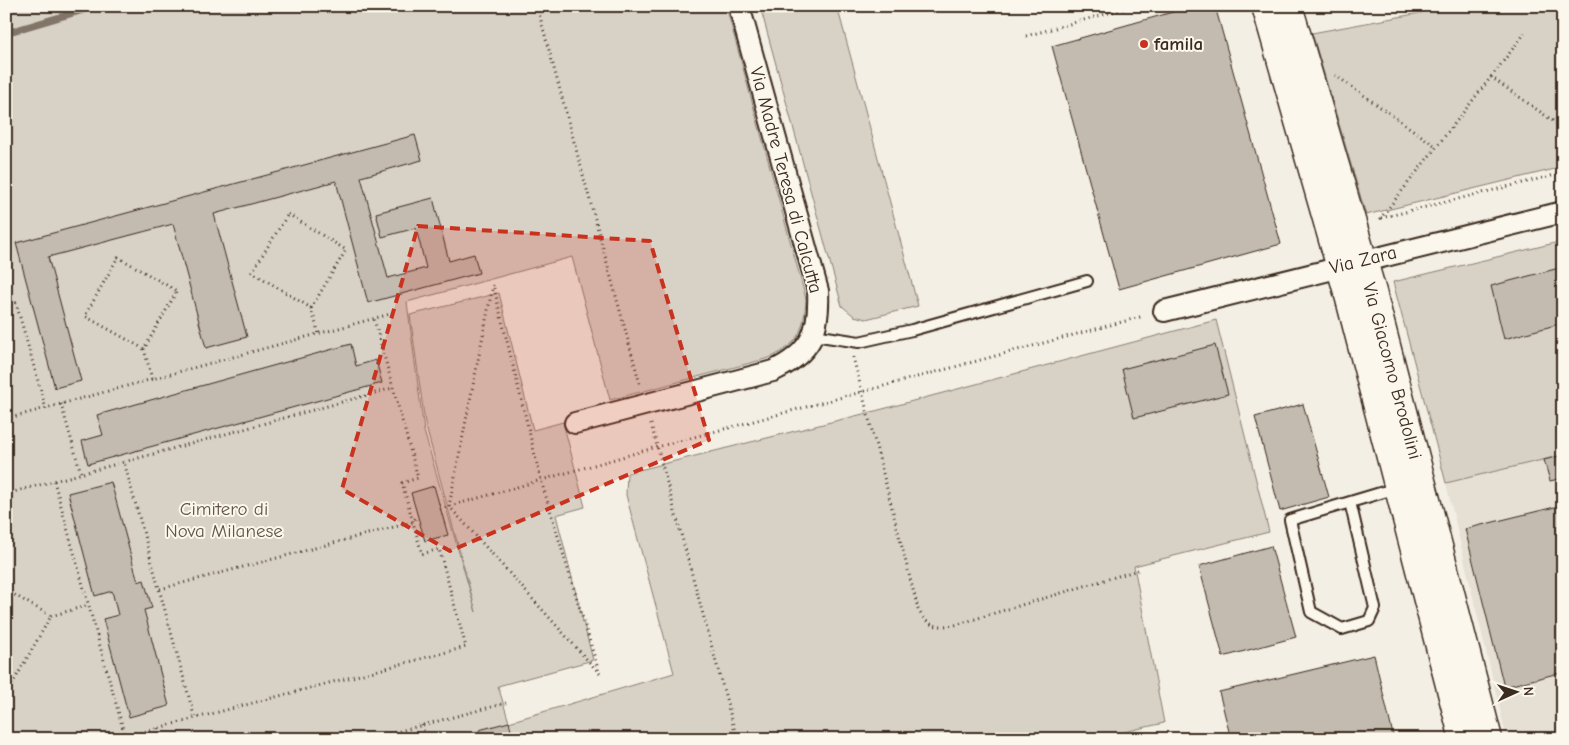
<svg xmlns="http://www.w3.org/2000/svg" width="1569" height="745" viewBox="0 0 1569 745" font-family="'Comic Neue',sans-serif">
	<rect width="100%" height="100%" fill="#f3efe4"/>
	<filter id="ink" filterUnits="userSpaceOnUse"><feTurbulence type="fractalNoise" baseFrequency=".02" numOctaves="2"/><feDisplacementMap in="SourceGraphic" scale="10" xChannelSelector="R" yChannelSelector="G"/><feConvolveMatrix kernelMatrix="1 2 1 2 8 2 1 2 1" color-interpolation-filters="sRGB"/></filter>
	<g filter="url(#ink)">
		<!-- built -->
		<path fill="#e5dfd4" d="M1563,455v284h-56l-61,-256z"/>
		<!-- green -->
		<g fill="#d8d1c6" stroke="#8a7e72">
			<path d="M6,6h720l80,293c-2,31 -7,46 -37,59l-159,42 -38,-143 -165,45 17,129 52,181 -51,-189 -15,-108 89,-22 34,137 30,-8 22,85 -29,8 37,145 -95,26 11,36 165,-49 -48,-178 1,-22 252,-63 337,-90 53,212 -135,34 30,157 -71,16h-1087z"/>
			<path d="M760,6h77l81,300 -52,13 -12,-3 -12,-10z"/>
			<path d="M1458,6h105v161l-197,48 -54,-182z"/>
			<path d="M1563,241v214l-117,28 -53,-201z"/>
		</g>
		<g fill="none" stroke-linecap="round" stroke-linejoin="round">
			<!-- stream -->
			<path stroke="#817468" stroke-width="7" d="M6,33l91,-27"/>
		</g>
		<!-- building -->
		<g fill="#c3bbb0" stroke="#3b2a1e">
			<path d="M1194,6h21l66,238 -162,45 -67,-243z"/>
			<path d="M415,135l7,25 -61,17 27,101 38,-10 -10,-40 -34,9 -6,-24 57,-15 16,63 25,-7 5,19 -111,30 -32,-122 -122,33 33,123 -41,11 -33,-124 -125,33 33,124 -26,7 -39,-145z"/>
			<path d="M1563,267v56l-59,16 -13,-53z"/>
			<path d="M351,344l5,22 20,-6 6,23 -294,81 -6,-23 21,-6 -6,-20z"/>
			<path d="M1215,345l13,49 -94,24 -12,-49z"/>
			<path d="M1303,404l26,93 -49,14 -25,-94z"/>
			<path d="M1563,455v23l-13,3 -6,-21z"/>
			<path d="M111,482l27,100 6,-2 8,28 -8,2 25,96 -40,11 -26,-98 15,-4 -6,-24 -17,5 -27,-103z"/>
			<path d="M434,486l14,49 -23,6 -14,-48z"/>
			<path d="M1563,505v167l-59,15 -39,-158z"/>
			<path d="M1271,546l25,91 -73,20 -24,-91z"/>
			<path d="M1374,655l20,84h-163l-12,-47z"/>
			<path d="M509,722l4,17h-32l-2,-9z"/>
		</g>
		<g fill="none" stroke-linecap="round" stroke-linejoin="round">
			<!-- service casing -->
			<g stroke="#3b2a1e" stroke-width="14">
				<g id="service">
					<path d="M814,335l45,7 53,-12 175,-49"/>
					<path d="M1350,502l25,106 -6,13 -27,8 -31,-17 -21,-92 107,-32"/>
				</g>
			</g>
			<!-- minor casing -->
			<g stroke="#3b2a1e" stroke-width="24">
				<g id="minor">
					<path d="M1164,311l399,-99"/>
					<path d="M575,423l198,-52c38,-18 47,-39 45,-80l-79,-285"/>
				</g>
			</g>
			<!-- secondary casing -->
			<g stroke="#3b2a1e" stroke-width="31">
				<g id="secondary">
					<path d="M1266,6l84,293 114,440"/>
					<path d="M1288,6l84,286 116,447"/>
				</g>
			</g>
			<!-- path -->
			<g stroke="#3b2a1e" stroke-width="3" stroke-dasharray="1 4" stroke-linecap="butt">
				<path d="M537,6l103,378"/>
				<path d="M1026,36l108,-30"/>
				<path d="M1335,75l102,72"/>
				<path d="M1491,77l34,-44"/>
				<path d="M288,214l58,36 -35,58 -59,-36z"/>
				<path d="M1381,218l182,-45"/>
				<path d="M1380,219l111,-142 72,51"/>
				<path d="M118,257l59,34 -33,58 -59,-33z"/>
				<path d="M493,285l-44,221 151,168"/>
				<path d="M494,288l47,192 58,192"/>
				<path d="M6,306l10,-3 30,106"/>
				<path d="M311,308l8,26"/>
				<path d="M144,349l8,30"/>
				<path d="M853,357l65,252c10,19 17,18 37,16l183,-55"/>
				<path d="M61,404l20,69"/>
				<path d="M6,419l388,-106"/>
				<path d="M651,424l86,315"/>
				<path d="M124,462l269,-74"/>
				<path d="M54,481l71,255"/>
				<path d="M6,494l118,-32 71,257"/>
				<path d="M440,509l217,-62 487,-131"/>
				<path d="M160,589l253,-67 4,-6"/>
				<path d="M6,590l45,26 -45,79"/>
				<path d="M51,616l38,-11"/>
				<path d="M6,629l2,1 -2,4"/>
				<path d="M422,725l4,14"/>
				<path d="M158,728l4,11"/>
				<path d="M116,739l350,-92 -27,-98 -17,5 -20,-71 16,-5 -44,-159"/>
				<path d="M370,739l136,-36"/>
			</g>
			<!-- service -->
			<use href="#service" stroke="#fbf7ec" stroke-width="10"/>
			<!-- minor -->
			<use href="#minor" stroke="#fbf7ec" stroke-width="20"/>
			<!-- secondary -->
			<use href="#secondary" stroke="#fbf7ec" stroke-width="28"/>
		</g>
	</g>
	<!-- marked area -->
	<path fill="#c8321e" fill-opacity="0.2" stroke="#c8321e" stroke-width="4" stroke-dasharray="10 6" stroke-linejoin="round" d="M418,226l232,15 59,199 -259,111 -108,-62z"/>
	<!-- markers -->
	<circle fill="#c8321e" stroke="#fbf7ec" stroke-width="2" cx="1144" cy="44" r="5"/>
	<g text-anchor="middle" dominant-baseline="central" stroke-width="4" stroke-linejoin="round" paint-order="stroke">
		<!-- poi labels -->
		<g font-size="19" font-weight="bold" fill="#3b2a1e" stroke="#fbf7ec" text-anchor="start">
			<text x="1154" y="44">famila</text>
		</g>
		<!-- street labels -->
		<g font-size="19" fill="#3b2a1e" stroke="#fbf7ec">
			<text transform="translate(786 180) rotate(75)">Via Madre Teresa di Calcutta</text>
			<text transform="translate(1363 260) rotate(-14)">Via Zara</text>
			<text transform="translate(1392 371) rotate(75)">Via Giacomo Brodolini</text>
		</g>
		<!-- park labels -->
		<g font-size="19" fill="#625448" stroke="#fbf7ec">
			<text x="224" y="509">Cimitero di<tspan x="224" dy="22">Nova Milanese</tspan></text>
		</g>
	</g>
	<!-- margin -->
	<rect width="1569" height="745" fill="none" stroke="#fbf7ec" stroke-width="25"/>
	<rect x="12" y="12" width="1544" height="720" fill="none" stroke="#3b2a1e" stroke-width="2" filter="url(#ink)"/>
	<!-- north arrow -->
	<g transform="translate(1516 692) rotate(87)" stroke="#fbf7ec" stroke-width="4" paint-order="stroke">
	<path d="M0-4L9 19L0 12L-9 19Z" fill="#3b2a1e"/>
	<text y="-8" font-size="14" font-weight="bold" text-anchor="middle" fill="#3b2a1e">N</text>
	</g>
</svg>
